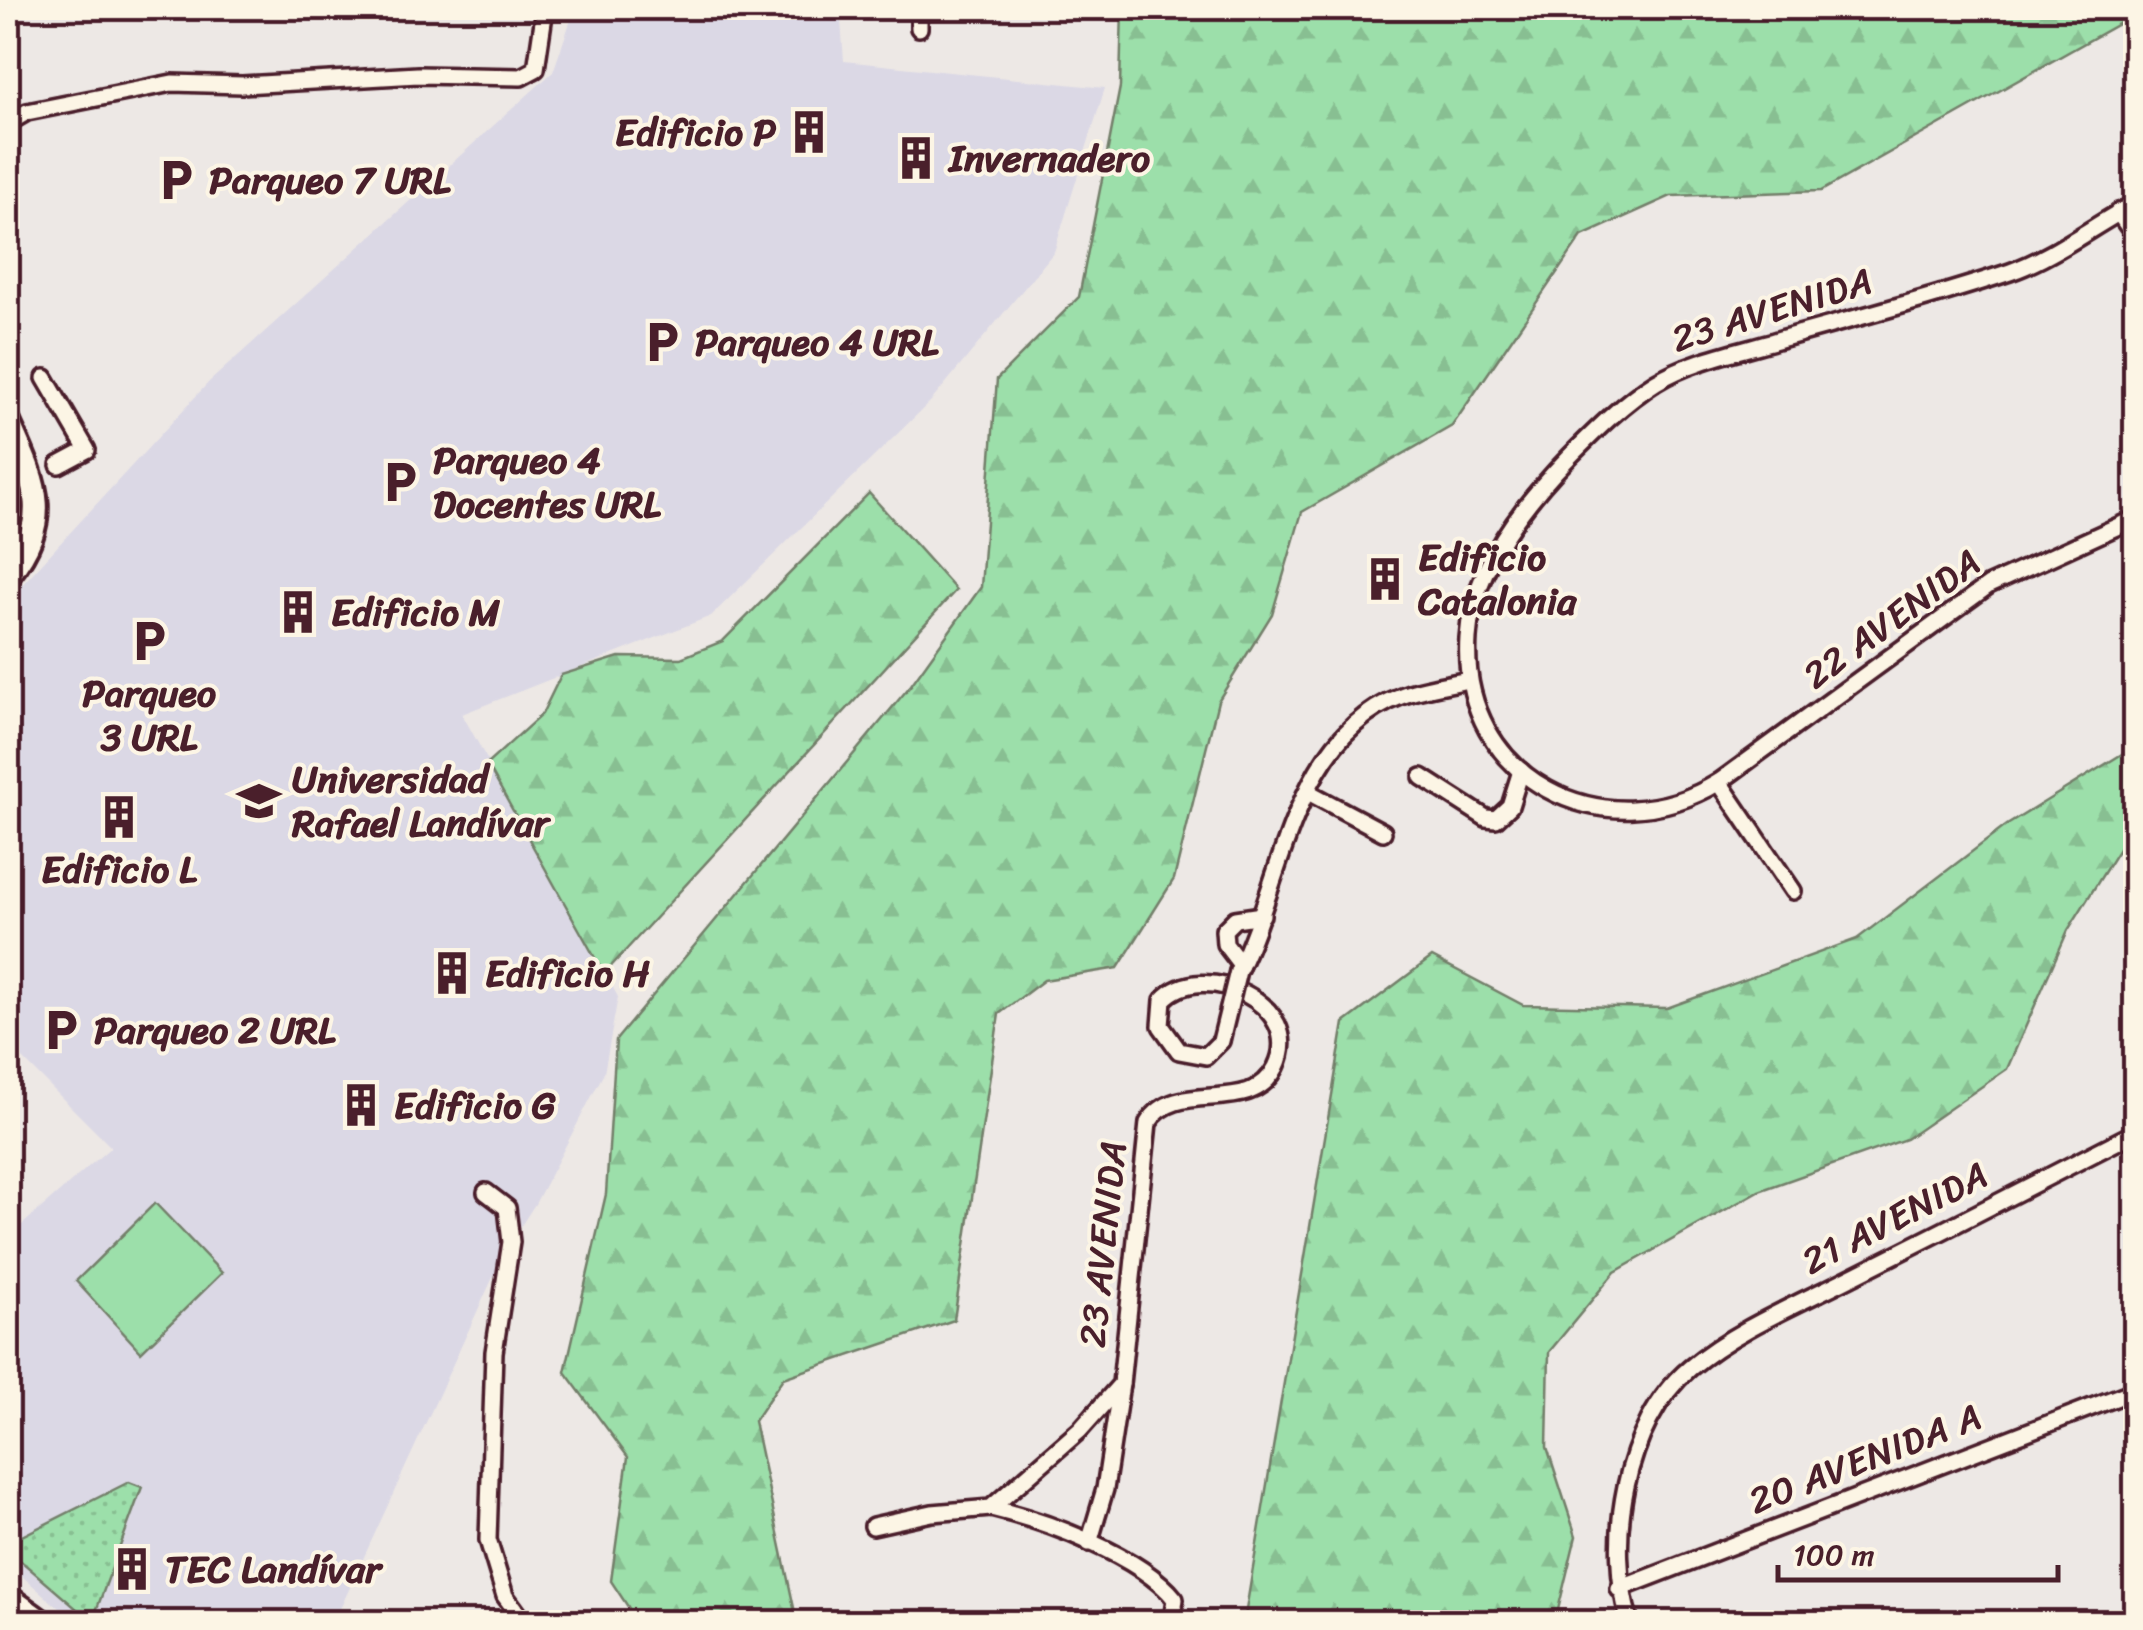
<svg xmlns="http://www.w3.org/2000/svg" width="2143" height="1630" viewBox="0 0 2143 1630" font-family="Sriracha,sans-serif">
	<defs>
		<pattern id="forest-firs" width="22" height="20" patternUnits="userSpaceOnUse" patternTransform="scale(2.5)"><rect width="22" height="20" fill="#9cdfaa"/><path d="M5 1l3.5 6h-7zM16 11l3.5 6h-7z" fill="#88bf92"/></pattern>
		<pattern id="park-dots" width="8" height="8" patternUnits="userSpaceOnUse" patternTransform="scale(2.5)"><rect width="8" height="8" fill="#9cdfaa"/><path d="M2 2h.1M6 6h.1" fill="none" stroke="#88bf92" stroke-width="1.8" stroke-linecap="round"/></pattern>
	</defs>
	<rect width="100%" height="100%" fill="#ede8e5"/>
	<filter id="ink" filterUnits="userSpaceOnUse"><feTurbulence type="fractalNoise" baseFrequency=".01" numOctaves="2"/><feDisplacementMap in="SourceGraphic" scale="20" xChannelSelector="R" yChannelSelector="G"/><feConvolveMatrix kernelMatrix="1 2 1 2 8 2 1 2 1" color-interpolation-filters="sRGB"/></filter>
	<g filter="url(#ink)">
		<!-- built -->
		<path fill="#dbd8e5" d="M575,8h265l4,53 261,27 -51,164 -122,148 -221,216 -249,98 156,283 -14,76 -69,131 -29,45 -172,373h-259l-67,-58v-327l103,-90 -103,-103v-127l13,-13 -13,-16v-288l201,-218 344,-310z"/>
		<!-- forest -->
		<g fill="url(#forest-firs)" stroke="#737f6a" stroke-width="2.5">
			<path d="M1122,8h1013l1,6 -315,177 -150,5 -89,40 -130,190 -150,86 -30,102 -54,87 -44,178 -56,89 -74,12 -45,34 -45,306 -171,58 -29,43 43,201h-159l-27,-41 17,-124 -63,-85 41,-178 10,-154 295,-355 70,-98 16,-208 82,-82 41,-210z"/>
			<path d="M869,493l87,97 -352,384 -117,-210 55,-50 19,-39 58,-18 62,1 42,-17z"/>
			<path d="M2135,746v85l-13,13 -54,86 -61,139 -101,70 -147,52 -144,81 -66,80 -2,95 29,89 -21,86h-311l100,-599 88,-66 91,48 144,3 190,-69 150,-114z"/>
		</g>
		<!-- park -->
		<path fill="url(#park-dots)" stroke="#737f6a" stroke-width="2.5" d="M129,1482l13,5 -50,135 -84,-72v-7z"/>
		<!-- pitch -->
		<path fill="#9cdfaa" stroke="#737f6a" stroke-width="2.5" d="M155,1203l67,70 -81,79 -65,-71z"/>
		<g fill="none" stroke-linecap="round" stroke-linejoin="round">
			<!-- street casing -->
			<g stroke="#4a1f2b" stroke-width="22">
				<g id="street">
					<path d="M919,8v20"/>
					<path d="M8,123l19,-11 145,-29 70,2 176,-10 103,2 15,-8 9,-61"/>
					<path d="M2136,203c-42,22 -82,54 -126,69 -77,26 -155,46 -233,68 -40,12 -85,20 -121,42 -32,20 -60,48 -86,74 -46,47 -98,114 -102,182 -9,140 136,215 251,144l270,-197 147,-67"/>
					<path d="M2118,212l18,26"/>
					<path d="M45,378l42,72 -28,15"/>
					<path d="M1422,777l64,41 10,1 14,-13 11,-35"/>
					<path d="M1719,782l74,109"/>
					<path d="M1308,792l75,40"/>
					<path d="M1241,965l-16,-21 -1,-14 11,-11 27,-4"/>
					<path d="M1238,971c46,-91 55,-234 163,-275 21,-8 45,-11 67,-16"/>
					<path d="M486,1192l21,16 4,34 -17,110 -6,188 17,56 19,26"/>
					<path d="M991,1508c54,13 149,47 184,91l-3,23"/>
					<path d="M873,1526l59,-13 59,-5 89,-78 41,-46 27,-261c29,-47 102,-4 128,-56 31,-63 -75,-110 -113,-67l-2,26 18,25 27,5 15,-15"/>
					<path d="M1089,1543l16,-54 16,-105"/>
					<path d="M1619,1589l517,-199"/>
					<path d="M8,1593l40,29"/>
					<path d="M1630,1622c-25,-77 -6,-199 60,-254 45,-38 106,-63 159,-90 96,-48 191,-97 287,-146"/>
				</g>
			</g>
			<!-- secondary casing -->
			<g stroke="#4a1f2b" stroke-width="30">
				<path id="secondary" d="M8,422c27,61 46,95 0,153"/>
			</g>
			<!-- street -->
			<use href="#street" stroke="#fcf5e5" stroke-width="15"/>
			<!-- secondary -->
			<use href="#secondary" stroke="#fcf5e5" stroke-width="22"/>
			<!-- street-bridge casing -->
			<g stroke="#4a1f2b" stroke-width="22" stroke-linecap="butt">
				<path id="street-bridge" d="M1221,1041l17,-70"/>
			</g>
			<!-- street-bridge -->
			<use href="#street-bridge" stroke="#fcf5e5" stroke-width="15"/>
		</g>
	</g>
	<!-- icons -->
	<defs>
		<g id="building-bare" transform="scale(3.45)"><path d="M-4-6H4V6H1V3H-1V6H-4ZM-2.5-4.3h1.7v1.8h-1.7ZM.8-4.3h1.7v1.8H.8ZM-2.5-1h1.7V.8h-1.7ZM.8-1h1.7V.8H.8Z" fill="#4a1f2b" stroke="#fcf5e5" stroke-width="2.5" paint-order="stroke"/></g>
		<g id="parking-bare" transform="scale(3.45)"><path d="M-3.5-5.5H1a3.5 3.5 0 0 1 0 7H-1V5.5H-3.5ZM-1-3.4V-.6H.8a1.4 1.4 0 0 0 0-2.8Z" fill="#4a1f2b" stroke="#fcf5e5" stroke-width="2.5" paint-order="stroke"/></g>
		<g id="university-bare" transform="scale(3.45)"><path d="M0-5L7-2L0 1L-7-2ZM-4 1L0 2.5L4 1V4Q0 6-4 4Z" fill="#4a1f2b" stroke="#fcf5e5" stroke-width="2.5" paint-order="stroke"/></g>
	</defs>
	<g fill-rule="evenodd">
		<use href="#building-bare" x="809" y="132"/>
		<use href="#building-bare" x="916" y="158"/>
		<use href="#parking-bare" x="176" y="180"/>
		<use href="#parking-bare" x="662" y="342"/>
		<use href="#parking-bare" x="400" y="482"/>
		<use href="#building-bare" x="1385" y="579"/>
		<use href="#building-bare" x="298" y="612"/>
		<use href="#parking-bare" x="149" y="641"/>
		<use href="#university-bare" x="259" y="801"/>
		<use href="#building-bare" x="119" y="817"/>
		<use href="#building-bare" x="452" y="973"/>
		<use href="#parking-bare" x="61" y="1030"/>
		<use href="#building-bare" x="361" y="1105"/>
		<use href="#building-bare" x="132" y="1569"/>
	</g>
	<g text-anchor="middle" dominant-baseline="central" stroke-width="8" stroke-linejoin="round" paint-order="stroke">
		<!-- poi labels -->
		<g font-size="38" font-weight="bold" fill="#4a1f2b" stroke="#fcf5e5" text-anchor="start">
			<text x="776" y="132" text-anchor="end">Edificio P</text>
			<text x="949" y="158">Invernadero</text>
			<text x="209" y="180">Parqueo 7 URL</text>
			<text x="695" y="342">Parqueo 4 URL</text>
			<text x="433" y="460">Parqueo 4<tspan x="433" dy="44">Docentes URL</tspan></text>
			<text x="1418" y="557">Edificio<tspan x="1418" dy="44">Catalonia</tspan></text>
			<text x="331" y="612">Edificio M</text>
			<text x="149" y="693" text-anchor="middle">Parqueo<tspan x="149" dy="44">3 URL</tspan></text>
			<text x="292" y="779">Universidad<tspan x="292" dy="44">Rafael Landívar</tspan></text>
			<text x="119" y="869" text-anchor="middle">Edificio L</text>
			<text x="485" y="973">Edificio H</text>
			<text x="94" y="1030">Parqueo 2 URL</text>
			<text x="394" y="1105">Edificio G</text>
			<text x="165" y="1569">TEC Landívar</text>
		</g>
		<!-- street labels -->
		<g font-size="38" fill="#4a1f2b" stroke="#fcf5e5">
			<text transform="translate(1772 310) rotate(-17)">23 AVENIDA</text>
			<text transform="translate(1892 619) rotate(-36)">22 AVENIDA</text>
			<text transform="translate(1895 1218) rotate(-27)">21 AVENIDA</text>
			<text transform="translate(1103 1244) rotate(-84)">23 AVENIDA</text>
			<text transform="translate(1865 1459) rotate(-21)">20 AVENIDA A</text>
		</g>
	</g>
	<!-- margin -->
	<rect width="2143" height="1630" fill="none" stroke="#fcf5e5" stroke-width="40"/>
	<rect x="20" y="20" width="2103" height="1590" fill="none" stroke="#4a1f2b" stroke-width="4" filter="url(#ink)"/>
	<!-- scale -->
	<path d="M1778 1565v15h280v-15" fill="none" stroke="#4a1f2b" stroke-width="5"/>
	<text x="1793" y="1565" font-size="30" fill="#4a1f2b" stroke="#fcf5e5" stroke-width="8" paint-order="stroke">100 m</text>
</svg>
